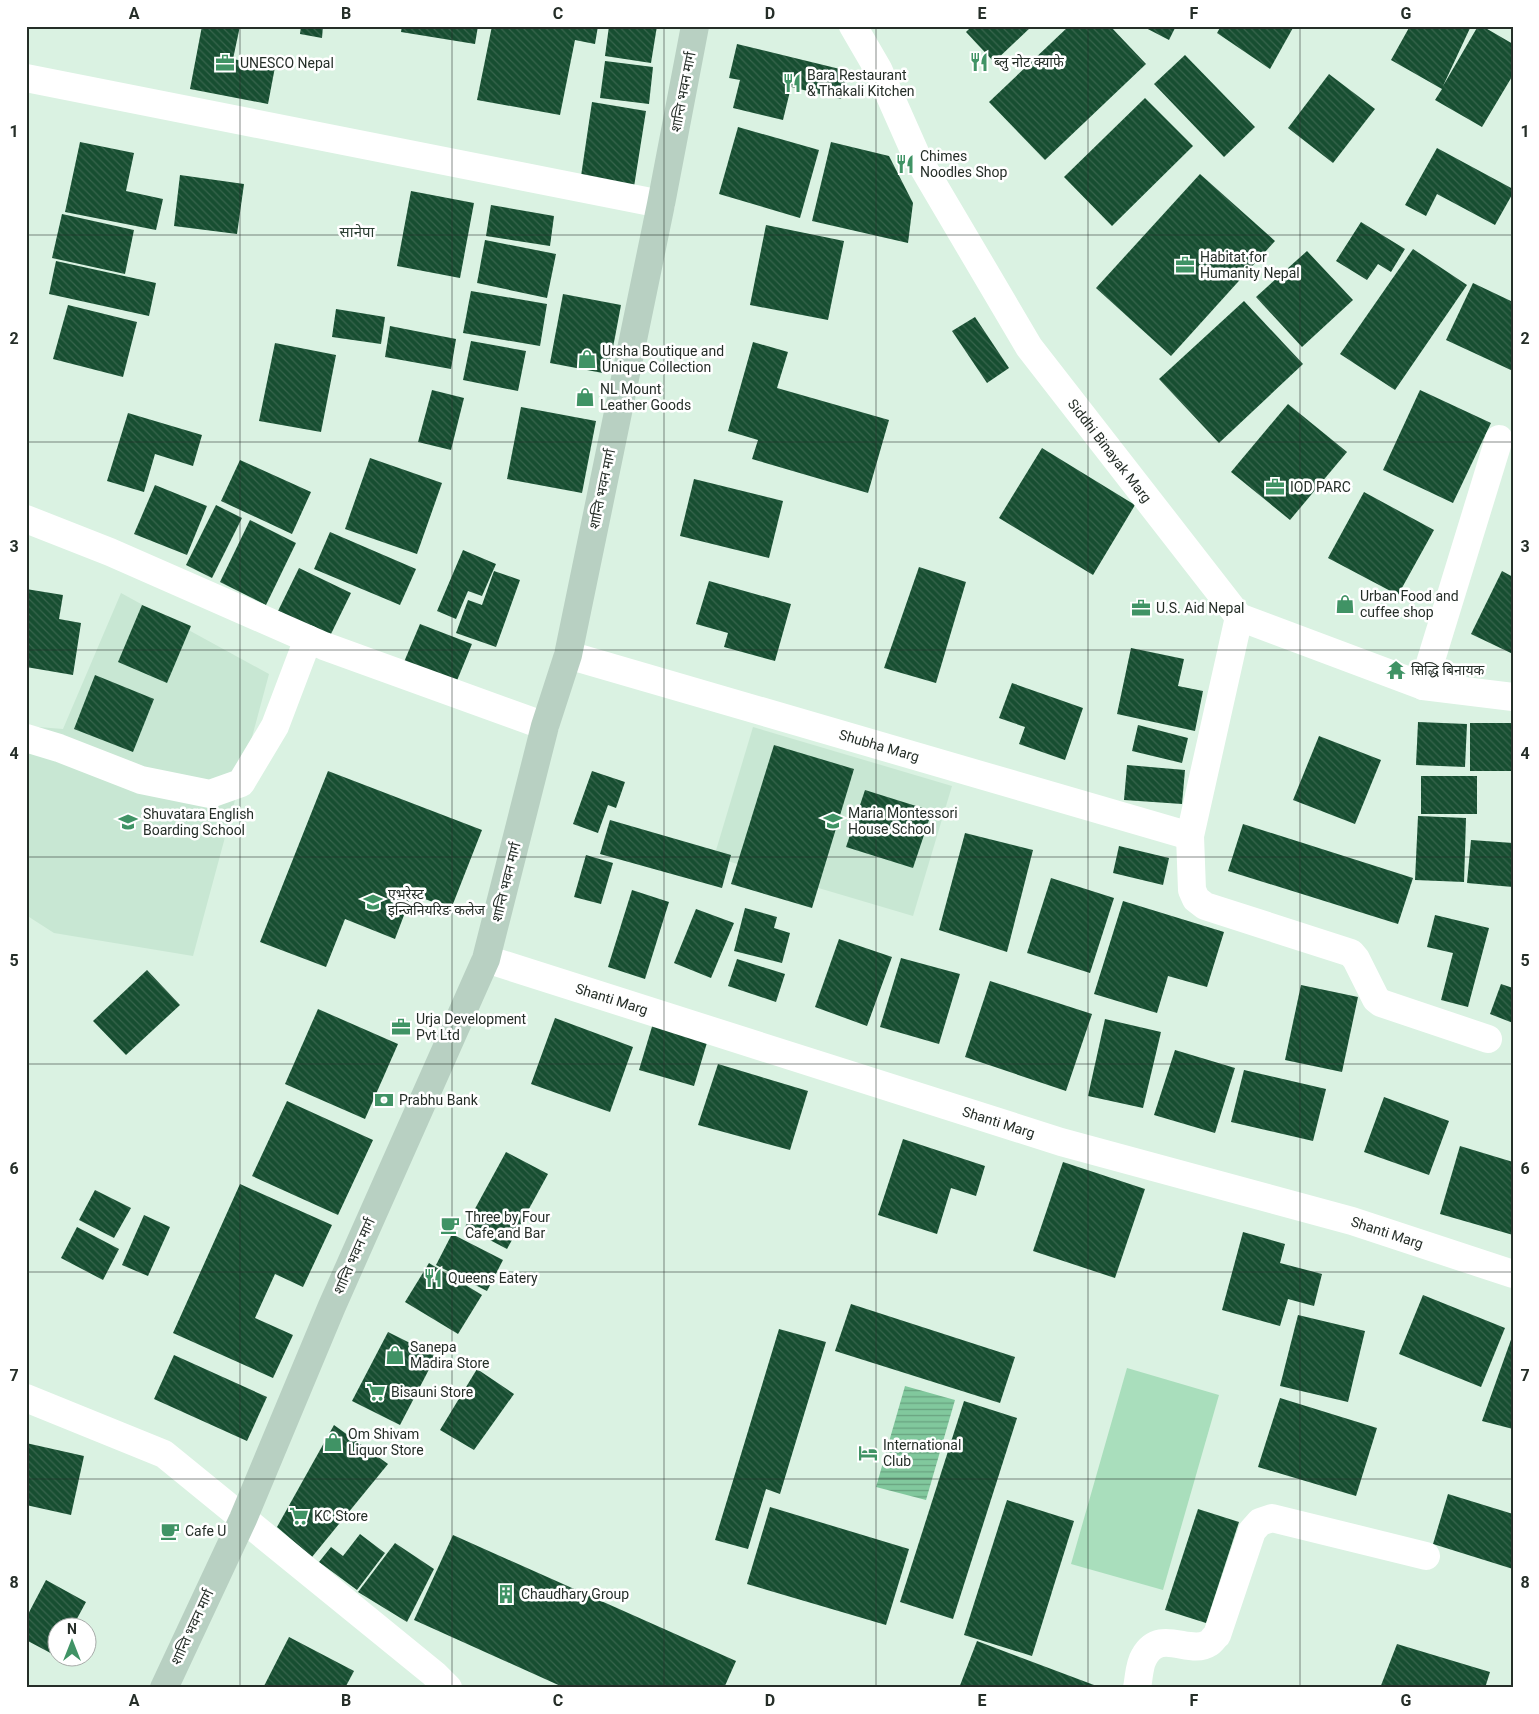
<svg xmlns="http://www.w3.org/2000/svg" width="1539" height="1714" viewBox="0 0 1539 1714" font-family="Roboto,'Noto Sans Devanagari',sans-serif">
	<defs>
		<pattern id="water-rules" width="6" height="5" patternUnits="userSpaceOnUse" patternTransform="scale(1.25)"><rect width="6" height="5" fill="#81c89d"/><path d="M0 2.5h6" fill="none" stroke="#69a380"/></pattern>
		<pattern id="building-back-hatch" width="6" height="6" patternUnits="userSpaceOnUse" patternTransform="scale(1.25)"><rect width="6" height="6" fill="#174e31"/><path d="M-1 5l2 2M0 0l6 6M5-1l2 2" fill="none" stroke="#38654d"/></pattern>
	</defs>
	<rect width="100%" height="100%" fill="#daf2e2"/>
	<!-- built -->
	<g fill="#c8e7d3">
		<path d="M121,593l148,81 -76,282 -139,-23 -28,-18v-189l37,3z"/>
		<path d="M753,727l199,59 -39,130 -199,-59z"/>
	</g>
	<!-- green -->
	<path fill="#a9debc" d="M1127,1368l92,27 -56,195 -92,-26z"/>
	<!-- water -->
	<path fill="url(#water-rules)" d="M905,1386l50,14 -29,100 -50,-13z"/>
	<!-- building -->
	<g fill="url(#building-back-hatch)">
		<path d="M202,26h38l-7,33 42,8 -7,37 -78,-15z"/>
		<path d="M301,26h22l-1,12 -22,-4z"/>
		<path d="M402,26h76l-3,18 -74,-12z"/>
		<path d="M492,26h106l-3,18 -20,-4 -15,75 -83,-15z"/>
		<path d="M609,26h48l-6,37 -46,-7z"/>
		<path d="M972,26h60l-38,36 -28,-30z"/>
		<path d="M1069,26h41l36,38 -101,96 -56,-58z"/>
		<path d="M1142,26h34l-7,14z"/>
		<path d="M1221,26h73l-24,43 -53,-36z"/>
		<path d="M1410,26h61l-28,60 35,-60h4l31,18v31l-31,52 -47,-27 7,-11 -51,-29z"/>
		<path d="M737,44l111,27 -7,28 -50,-12 -8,33 -50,-12 7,-28 -11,-2z"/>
		<path d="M1185,55l70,72 -31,30 -70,-73z"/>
		<path d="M605,61l48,6 -4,37 -49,-6z"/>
		<path d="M1329,74l46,35 -42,54 -45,-35z"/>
		<path d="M1145,98l48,48 -81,80 -48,-49z"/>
		<path d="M592,102l54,9 -13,82 -53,-10z"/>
		<path d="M738,127l81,23 -19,68 -81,-24z"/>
		<path d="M80,142l54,11 -8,38 37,8 -7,31 -91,-18z"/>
		<path d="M831,142l58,14 24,47 -5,40 -96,-22z"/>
		<path d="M1437,148l76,41v4l-18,32 -58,-31 -11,22 -21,-11z"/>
		<path d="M1200,174l75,67 -104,115 -75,-68z"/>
		<path d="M180,175l64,9 -7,50 -63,-8z"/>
		<path d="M411,191l63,12 -14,75 -63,-12z"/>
		<path d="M491,205l63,11 -4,30 -64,-10z"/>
		<path d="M62,214l72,16 -9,44 -73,-16z"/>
		<path d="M1361,222l44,27 -14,23 -13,-8 -11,16 -31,-19z"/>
		<path d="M766,225l78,16 -16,79 -78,-15z"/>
		<path d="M485,240l71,14 -9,44 -70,-15z"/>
		<path d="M1413,249l54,36 -72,105 -55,-36z"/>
		<path d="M1307,251l46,49 -51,47 -46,-50z"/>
		<path d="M56,261l100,22 -7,33 -100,-22z"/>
		<path d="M1473,283l40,19v69l-67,-31z"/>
		<path d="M471,291l76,13 -7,42 -77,-13z"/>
		<path d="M563,294l58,11 -13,69 -58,-11z"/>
		<path d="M1244,301l59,63 -84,79 -60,-64z"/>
		<path d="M68,305l69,17 -14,55 -70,-18z"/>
		<path d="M336,309l49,8 -4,27 -49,-7z"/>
		<path d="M975,317l34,51 -22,15 -35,-52z"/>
		<path d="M390,326l66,13 -5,30 -66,-12z"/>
		<path d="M471,341l55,10 -8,40 -55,-11z"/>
		<path d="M753,342l35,10 -11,36 112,32 -21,73 -116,-34 6,-19 -30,-9z"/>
		<path d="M275,343l61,12 -15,77 -62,-11z"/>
		<path d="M432,390l32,8 -13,52 -33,-8z"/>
		<path d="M1420,390l71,33 -38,80 -70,-33z"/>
		<path d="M1288,404l59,48 -57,68 -59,-48z"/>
		<path d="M521,407l75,14 -14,72 -75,-14z"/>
		<path d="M128,413l74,22 -9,31 -38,-12 -11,38 -37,-11z"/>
		<path d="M1042,448l93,57 -42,70 -94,-57z"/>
		<path d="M370,458l72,25 -25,71 -72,-25z"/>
		<path d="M240,460l71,32 -19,42 -71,-33z"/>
		<path d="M694,479l89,22 -14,57 -89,-22z"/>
		<path d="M155,485l52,21 -20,49 -53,-21z"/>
		<path d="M1364,492l70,38 -36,65 -70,-37z"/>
		<path d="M216,505l26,13 -30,60 -26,-13z"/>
		<path d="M250,520l46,23 -30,62 -46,-23z"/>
		<path d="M330,532l86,37 -16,36 -86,-36z"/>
		<path d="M463,550l33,14 -14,32 -14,-5 -12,28 -19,-8z"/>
		<path d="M919,567l47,15 -30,101 -52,-15z"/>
		<path d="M299,568l52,25 -21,43 -52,-25z"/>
		<path d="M494,571l26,9 -24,67 -40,-14 12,-33 14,5z"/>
		<path d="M1502,571l11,6v77l-42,-20z"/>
		<path d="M709,581l82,23 -16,57 -51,-14 4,-14 -32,-9z"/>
		<path d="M26,589l37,6 -4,24 22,4 -8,52 -47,-8z"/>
		<path d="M142,605l49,21 -24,57 -49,-21z"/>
		<path d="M420,624l52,20 -16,39 -52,-21z"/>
		<path d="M1131,648l53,11 -6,27 25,5 -8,40 -78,-17z"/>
		<path d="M95,675l59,24 -21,53 -59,-23z"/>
		<path d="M1012,683l71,25 -18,52 -46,-16 6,-17 -26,-9z"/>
		<path d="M1418,722l49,2 -2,43 -49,-2z"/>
		<rect x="1470" y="723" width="41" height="48"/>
		<path d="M1138,725l50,13 -6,25 -50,-12z"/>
		<path d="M1319,736l62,24 -26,64 -62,-24z"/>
		<path d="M774,745l80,24 -42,139 -81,-24z"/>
		<path d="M1127,765l58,5 -3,34 -58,-4z"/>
		<path d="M328,771l154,59 -31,79 -39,-15 -17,45 -50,-20 -19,48 -66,-25z"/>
		<path d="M592,771l33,11 -9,26 -8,-3 -10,28 -25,-9z"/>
		<rect x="1421" y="776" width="56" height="38"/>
		<path d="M865,790l67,21 -19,57 -67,-21z"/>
		<path d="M1418,816l48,2 -2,64 -49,-2z"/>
		<path d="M610,820l121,35 -9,33 -122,-34z"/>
		<path d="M1243,824l170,54 -15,46 -170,-53z"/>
		<path d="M965,833l68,17 -26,102 -68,-22z"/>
		<path d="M1471,840l42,3v44l-46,-4z"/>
		<path d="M1119,846l50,12 -6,27 -50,-12z"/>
		<path d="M586,855l27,8 -12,41 -27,-7z"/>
		<path d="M1051,878l63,20 -24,75 -63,-20z"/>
		<path d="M632,890l37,12 -24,77 -37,-12z"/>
		<path d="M1123,901l101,31 -17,55 -39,-11 -11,37 -63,-19z"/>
		<path d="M745,908l32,9 -3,11 16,5 -8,30 -48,-12z"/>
		<path d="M696,909l38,14 -23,55 -37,-15z"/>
		<path d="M1435,915l54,13 -21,79 -27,-7 12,-47 -26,-6z"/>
		<path d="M839,939l53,18 -25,69 -52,-19z"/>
		<path d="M901,958l59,16 -21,70 -59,-17z"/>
		<path d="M737,959l48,15 -9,28 -48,-16z"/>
		<path d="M147,970l33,35 -54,50 -33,-34z"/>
		<path d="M990,981l102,33 -26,77 -101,-34z"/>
		<path d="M1501,984l12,4v35l-23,-9z"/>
		<path d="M1301,985l57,12 -16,75 -57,-12z"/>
		<path d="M318,1009l80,35 -33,75 -80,-35z"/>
		<path d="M555,1018l78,29 -23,65 -79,-28z"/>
		<path d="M1105,1019l56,13 -18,76 -55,-12z"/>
		<path d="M654,1020l55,16 -15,50 -55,-16z"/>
		<path d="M1175,1050l60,18 -20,65 -61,-18z"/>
		<path d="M718,1064l90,27 -18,59 -92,-25z"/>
		<path d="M1244,1070l82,19 -13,52 -82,-19z"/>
		<path d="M1384,1097l65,24 -20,54 -65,-23z"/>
		<path d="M287,1101l86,39 -35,75 -86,-39z"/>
		<path d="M903,1139l82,27 -9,30 -25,-8 -14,46 -59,-19z"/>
		<path d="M1460,1146l53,16v73l-73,-21z"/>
		<path d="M506,1152l42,22 -41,75 -42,-22z"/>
		<path d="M1063,1162l82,27 -30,89 -82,-27z"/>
		<path d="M240,1184l92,41 -29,62 -28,-13 -20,44 38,17 -20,43 -100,-45z"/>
		<path d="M95,1190l36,18 -17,30 -35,-18z"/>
		<path d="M144,1215l26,12 -22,49 -26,-11z"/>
		<path d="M77,1227l42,22 -16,31 -42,-22z"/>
		<path d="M1243,1232l42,12 -5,19 42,11 -8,32 -26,-7 -8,27 -58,-16z"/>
		<path d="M452,1234l51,26 -16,31 -51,-26z"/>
		<path d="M429,1263l53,32 -24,39 -53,-32z"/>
		<path d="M1423,1295l82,33 -24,59 -82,-33z"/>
		<path d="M851,1304l164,53 -15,46 -165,-52z"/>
		<path d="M1298,1315l67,16 -17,71 -68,-16z"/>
		<path d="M779,1329l47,13 -46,152 -14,-5 -18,60 -33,-9z"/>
		<path d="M388,1332l48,24 -36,69 -48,-24z"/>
		<path d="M1513,1334v95l-31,-8z"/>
		<path d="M174,1355l93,42 -20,44 -93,-42z"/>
		<path d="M477,1369l37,25 -40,56 -34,-20z"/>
		<path d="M1280,1398l97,30 -21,68 -98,-29z"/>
		<path d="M964,1401l53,17 -64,201 -53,-17z"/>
		<path d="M334,1425l54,39 -76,93 -35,-30z"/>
		<path d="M26,1443l58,13 -13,59 -45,-10z"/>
		<path d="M1448,1494l65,20v55l-80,-25z"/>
		<path d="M1007,1500l67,21 -42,135 -68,-21z"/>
		<path d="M770,1507l139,42 -23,76 -139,-41z"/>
		<path d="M1198,1509l41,13 -33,101 -41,-13z"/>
		<path d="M360,1534l25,19 -28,37 -38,-28 12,-15 12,9z"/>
		<path d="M453,1535l283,126 -12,27h-159l-151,-68z"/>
		<path d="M395,1543l39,26 -27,53 -49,-30z"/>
		<path d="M46,1580l40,22 -13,24h-15v31l-32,-17v-22z"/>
		<path d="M289,1637l65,34 -9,17h-82z"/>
		<path d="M977,1641l117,44 -1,3h-134z"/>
		<path d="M1397,1644l93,28 -5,16h-105z"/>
	</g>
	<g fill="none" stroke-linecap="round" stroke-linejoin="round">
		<!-- minor -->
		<g stroke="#fff" stroke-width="28">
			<path id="s1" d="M853,26l25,43 39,88 112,190 210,270 184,69 90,11"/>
			<path d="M26,78l635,126"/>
			<path d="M26,519l84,33 214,94 221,80"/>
			<path d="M1239,617l-49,219 2,54 4,9 9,7 146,47 5,6 20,40 5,4 107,36"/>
			<path id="s2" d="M568,655l622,181"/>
			<path d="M1423,686l76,-247"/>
			<path d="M26,738l33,10 82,32 69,14 31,-11 34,-57 33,-87"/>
			<path id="s3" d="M486,959l575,183 291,79 161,53"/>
			<path d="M26,1398l138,56 270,220 14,14"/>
			<path d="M1137,1688c2,-10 2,-23 7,-31 16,-30 46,-1 65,-14 3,-1 5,-6 8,-8l35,-104 8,-9 12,-4 154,38"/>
		</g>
		<!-- secondary -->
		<path stroke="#b8d0c2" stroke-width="28" d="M164,1688l79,-169 89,-213 154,-347 59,-233 23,-71 93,-451 34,-178"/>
	</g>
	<!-- grid -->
	<path fill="none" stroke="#252e28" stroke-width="1" stroke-opacity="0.55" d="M240,26v1662M452,26v1662M664,26v1662M876,26v1662M1088,26v1662M1300,26v1662M26,235h1487M26,442h1487M26,650h1487M26,857h1487M26,1064h1487M26,1272h1487M26,1479h1487"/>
	<!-- icons -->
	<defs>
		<g id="restaurant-bare" transform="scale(1.5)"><path d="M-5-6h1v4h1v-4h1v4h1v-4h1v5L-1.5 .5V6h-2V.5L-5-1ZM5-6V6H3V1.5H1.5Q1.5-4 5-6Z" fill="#409365" stroke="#fff" stroke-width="2.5" paint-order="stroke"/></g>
		<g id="office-bare" transform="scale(1.5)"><path d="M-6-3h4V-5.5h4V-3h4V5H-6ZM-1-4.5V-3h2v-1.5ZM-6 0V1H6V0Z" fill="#409365" stroke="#fff" stroke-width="2.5" paint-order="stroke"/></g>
		<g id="shop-bare" transform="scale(1.5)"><path d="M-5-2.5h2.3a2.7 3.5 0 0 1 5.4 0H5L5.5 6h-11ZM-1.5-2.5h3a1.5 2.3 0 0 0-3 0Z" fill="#409365" stroke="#fff" stroke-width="2.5" paint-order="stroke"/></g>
		<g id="temple-bare" transform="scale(1.5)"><path d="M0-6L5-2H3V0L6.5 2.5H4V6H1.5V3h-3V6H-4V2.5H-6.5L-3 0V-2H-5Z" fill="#409365" stroke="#fff" stroke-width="2.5" paint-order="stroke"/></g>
		<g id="school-bare" transform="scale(1.5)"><path d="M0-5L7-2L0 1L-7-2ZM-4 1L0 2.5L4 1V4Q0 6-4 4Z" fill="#409365" stroke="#fff" stroke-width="2.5" paint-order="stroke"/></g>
		<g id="university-bare" transform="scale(1.5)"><path d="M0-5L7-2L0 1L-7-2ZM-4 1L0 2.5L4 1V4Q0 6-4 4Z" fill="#409365" stroke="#fff" stroke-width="2.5" paint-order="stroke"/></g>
		<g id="bank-bare" transform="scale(1.5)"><path d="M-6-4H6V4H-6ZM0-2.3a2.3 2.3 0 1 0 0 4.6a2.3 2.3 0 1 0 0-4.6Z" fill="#409365" stroke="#fff" stroke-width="2.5" paint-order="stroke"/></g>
		<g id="cafe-bare" transform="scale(1.5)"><path d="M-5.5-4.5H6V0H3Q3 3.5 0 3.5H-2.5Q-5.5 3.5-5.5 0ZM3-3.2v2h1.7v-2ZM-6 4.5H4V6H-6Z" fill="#409365" stroke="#fff" stroke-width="2.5" paint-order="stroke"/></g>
		<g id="supermarket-bare" transform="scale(1.5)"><path d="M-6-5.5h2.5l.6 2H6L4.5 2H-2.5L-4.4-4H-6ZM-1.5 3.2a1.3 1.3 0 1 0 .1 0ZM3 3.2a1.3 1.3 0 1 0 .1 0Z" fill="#409365" stroke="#fff" stroke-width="2.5" paint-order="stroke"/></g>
		<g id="hotel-bare" transform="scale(1.5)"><path d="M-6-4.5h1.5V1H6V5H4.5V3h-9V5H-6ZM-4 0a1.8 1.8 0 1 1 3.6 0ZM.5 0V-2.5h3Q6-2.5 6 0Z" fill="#409365" stroke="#fff" stroke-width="2.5" paint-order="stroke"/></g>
		<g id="building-bare" transform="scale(1.5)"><path d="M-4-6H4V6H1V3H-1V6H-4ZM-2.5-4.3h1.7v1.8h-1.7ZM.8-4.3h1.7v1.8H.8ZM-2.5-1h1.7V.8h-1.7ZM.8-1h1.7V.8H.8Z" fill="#409365" stroke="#fff" stroke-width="2.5" paint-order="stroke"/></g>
	</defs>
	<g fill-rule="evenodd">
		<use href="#restaurant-bare" x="979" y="62"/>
		<use href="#office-bare" x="225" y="63"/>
		<use href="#restaurant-bare" x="792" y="83"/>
		<use href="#restaurant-bare" x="905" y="164"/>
		<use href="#office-bare" x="1185" y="265"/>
		<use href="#shop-bare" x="587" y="359"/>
		<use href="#shop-bare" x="585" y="397"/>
		<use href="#office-bare" x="1275" y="487"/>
		<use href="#shop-bare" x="1345" y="604"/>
		<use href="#office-bare" x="1141" y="608"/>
		<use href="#temple-bare" x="1396" y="670"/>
		<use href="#school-bare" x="833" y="821"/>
		<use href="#school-bare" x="128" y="822"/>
		<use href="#university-bare" x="373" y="902"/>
		<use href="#office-bare" x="401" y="1027"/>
		<use href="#bank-bare" x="384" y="1100"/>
		<use href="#cafe-bare" x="450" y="1225"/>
		<use href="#restaurant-bare" x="433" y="1278"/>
		<use href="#shop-bare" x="395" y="1355"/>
		<use href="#supermarket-bare" x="376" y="1392"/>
		<use href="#shop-bare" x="333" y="1442"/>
		<use href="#hotel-bare" x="868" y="1453"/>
		<use href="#supermarket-bare" x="299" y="1516"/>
		<use href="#cafe-bare" x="170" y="1531"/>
		<use href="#building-bare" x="506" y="1594"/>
	</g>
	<g text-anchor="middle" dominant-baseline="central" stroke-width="5" stroke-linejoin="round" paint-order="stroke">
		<!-- poi labels -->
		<g font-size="14" fill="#252e28" stroke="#fff" text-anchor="start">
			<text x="994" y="62">ब्लु नोट क्याफे</text>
			<text x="240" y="63">UNESCO Nepal</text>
			<text x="807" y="75">Bara Restaurant<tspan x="807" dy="16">&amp; Thakali Kitchen</tspan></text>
			<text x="920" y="156">Chimes<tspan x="920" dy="16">Noodles Shop</tspan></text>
			<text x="1200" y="257">Habitat for<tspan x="1200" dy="16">Humanity Nepal</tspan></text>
			<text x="602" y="351">Ursha Boutique and<tspan x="602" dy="16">Unique Collection</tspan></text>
			<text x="600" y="389">NL Mount<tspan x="600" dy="16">Leather Goods</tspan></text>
			<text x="1290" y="487">IOD PARC</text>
			<text x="1360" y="596">Urban Food and<tspan x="1360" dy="16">cuffee shop</tspan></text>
			<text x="1156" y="608">U.S. Aid Nepal</text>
			<text x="1411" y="670">सिद्धि बिनायक</text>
			<text x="848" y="813">Maria Montessori<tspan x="848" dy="16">House School</tspan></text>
			<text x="143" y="814">Shuvatara English<tspan x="143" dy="16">Boarding School</tspan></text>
			<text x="388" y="894">एभरेस्ट<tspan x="388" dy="16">इन्जिनियरिङ कलेज</tspan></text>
			<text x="416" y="1019">Urja Development<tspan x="416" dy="16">Pvt Ltd</tspan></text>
			<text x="399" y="1100">Prabhu Bank</text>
			<text x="465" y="1217">Three by Four<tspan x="465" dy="16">Cafe and Bar</tspan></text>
			<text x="448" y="1278">Queens Eatery</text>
			<text x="410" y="1347">Sanepa<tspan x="410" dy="16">Madira Store</tspan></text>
			<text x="391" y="1392">Bisauni Store</text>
			<text x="348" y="1434">Om Shivam<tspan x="348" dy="16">Liquor Store</tspan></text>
			<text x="883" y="1445">International<tspan x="883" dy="16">Club</tspan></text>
			<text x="314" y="1516">KC Store</text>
			<text x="185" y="1531">Cafe U</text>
			<text x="521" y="1594">Chaudhary Group</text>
		</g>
		<!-- street labels -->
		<g font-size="14" fill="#252e28" stroke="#fff">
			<text transform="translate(683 92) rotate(-79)">शान्ति भवन मार्ग</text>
			<text stroke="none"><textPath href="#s1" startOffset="498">Siddhi Binayak Marg</textPath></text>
			<text transform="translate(602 489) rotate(-78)">शान्ति भवन मार्ग</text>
			<text stroke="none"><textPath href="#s2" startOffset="324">Shubha Marg</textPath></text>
			<text transform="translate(506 882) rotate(-76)">शान्ति भवन मार्ग</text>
			<text stroke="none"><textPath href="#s3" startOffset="132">Shanti Marg</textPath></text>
			<text stroke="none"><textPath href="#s3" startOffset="538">Shanti Marg</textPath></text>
			<text stroke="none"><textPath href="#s3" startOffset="942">Shanti Marg</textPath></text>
			<text transform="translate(354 1256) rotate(-66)">शान्ति भवन मार्ग</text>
			<text transform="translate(192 1627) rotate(-65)">शान्ति भवन मार्ग</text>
		</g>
		<!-- neighbourhood labels -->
		<g font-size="15" fill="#2b3e32" stroke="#fff">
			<text x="357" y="232">सानेपा</text>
		</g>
	</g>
	<!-- border -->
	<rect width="1539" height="1714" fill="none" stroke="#ffffff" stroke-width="55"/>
	<!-- north arrow -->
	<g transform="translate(72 1642)"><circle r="24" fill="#ffffff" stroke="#a8aba9"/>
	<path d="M0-4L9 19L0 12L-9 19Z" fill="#409365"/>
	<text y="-8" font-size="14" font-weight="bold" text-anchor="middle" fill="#252e28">N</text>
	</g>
	<rect x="28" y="28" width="1484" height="1658" fill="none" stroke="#252e28" stroke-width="2"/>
	<g font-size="16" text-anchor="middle" font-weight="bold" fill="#252e28">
		<text x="134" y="19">A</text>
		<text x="346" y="19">B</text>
		<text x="558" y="19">C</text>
		<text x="770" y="19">D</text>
		<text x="982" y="19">E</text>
		<text x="1194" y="19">F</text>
		<text x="1406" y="19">G</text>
		<text x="14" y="137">1</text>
		<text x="1525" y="137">1</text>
		<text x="14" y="344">2</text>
		<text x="1525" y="344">2</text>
		<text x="14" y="552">3</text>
		<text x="1525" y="552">3</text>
		<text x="14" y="759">4</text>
		<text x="1525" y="759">4</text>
		<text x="14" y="966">5</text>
		<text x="1525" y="966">5</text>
		<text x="14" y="1174">6</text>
		<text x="1525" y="1174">6</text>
		<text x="14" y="1381">7</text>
		<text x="1525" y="1381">7</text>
		<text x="14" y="1588">8</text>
		<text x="1525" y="1588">8</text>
		<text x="134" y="1706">A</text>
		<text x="346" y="1706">B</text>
		<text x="558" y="1706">C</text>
		<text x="770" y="1706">D</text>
		<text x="982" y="1706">E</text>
		<text x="1194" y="1706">F</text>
		<text x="1406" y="1706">G</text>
	</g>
</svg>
